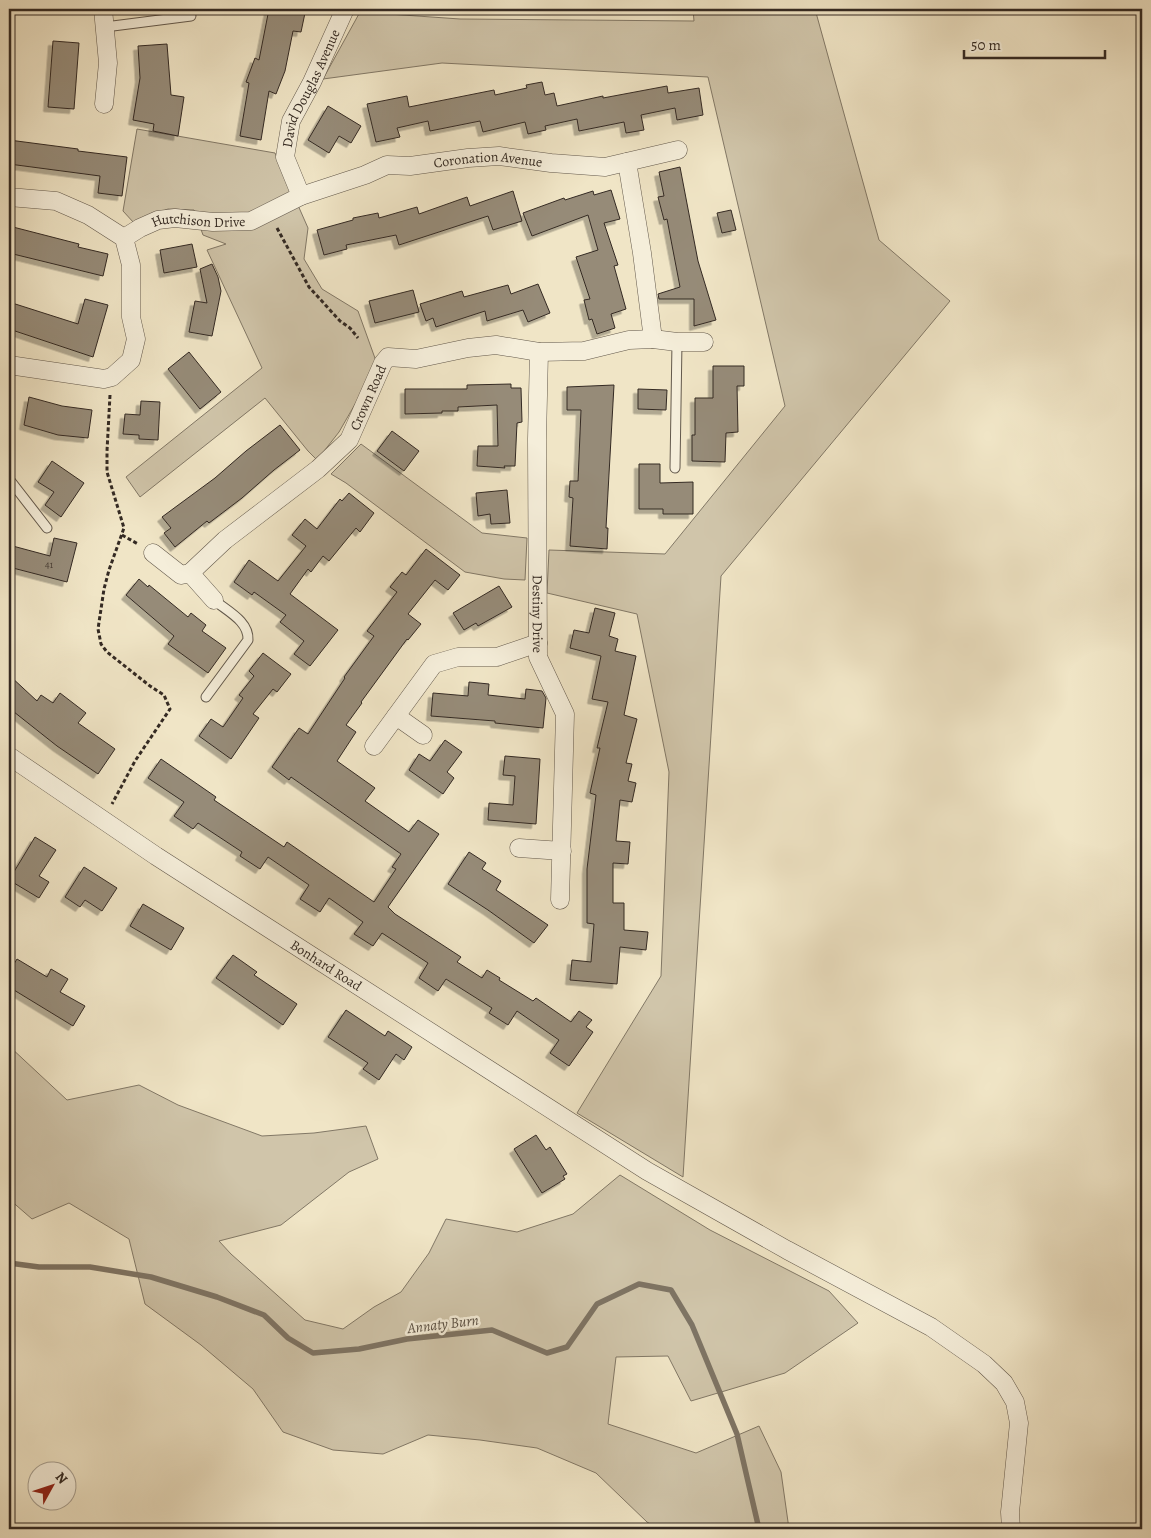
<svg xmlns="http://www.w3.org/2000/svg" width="1151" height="1538" viewBox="0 0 1151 1538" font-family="Alegreya,serif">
	<defs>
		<filter id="shadow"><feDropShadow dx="-4.5" dy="4.5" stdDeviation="0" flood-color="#0004"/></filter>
	</defs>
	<rect width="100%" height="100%" fill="#f0e5c6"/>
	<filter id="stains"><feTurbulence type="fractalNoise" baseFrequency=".004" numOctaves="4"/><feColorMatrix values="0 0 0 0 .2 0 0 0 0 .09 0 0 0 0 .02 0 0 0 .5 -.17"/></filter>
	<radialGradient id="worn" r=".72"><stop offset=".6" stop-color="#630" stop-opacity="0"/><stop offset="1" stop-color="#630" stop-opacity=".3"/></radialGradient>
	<!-- green -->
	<g fill="#d0c5aa" stroke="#827866">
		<path d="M693,9h122l64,231 71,61 -229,275 -38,601 -106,-64 84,-137 8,-204 -32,-158 -90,-21 2,-43 116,4 120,-148 -77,-329 -266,-14 -119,16 37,-67 100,7 234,2z"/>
		<path d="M137,129l138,24 33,75 -4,31 18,30 36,22 18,50 -14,31 -23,40 -22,28 -9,-9 -43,-53 -125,99 -14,-20 136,-109 -55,-118 19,-6 -23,-9 -9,-25 -26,-1 -34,14 -11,-12z"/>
		<path d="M361,444l121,89 45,5 -2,42 -21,-1 -39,-7 -119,-89 -15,-9z"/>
		<path d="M9,1046l58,54 72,-15 39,20 84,31 52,-3 52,-7 12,33 -29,13 -68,53 -62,16 12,13 74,66 38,9 31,-22 27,-15 28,-39 17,-34 71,13 56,-18 47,-39 90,55 119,61 29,32 -73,50 -94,28 -23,-45 -52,1 -8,67 88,29 63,-27 22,46 8,57h-131l-11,-7 -51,-49 -59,-25 -57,-8 -52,-5 -45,19 -50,-4 -50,-18 -30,-43 -52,-44 -56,-41 -16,-65 -60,-36 -37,16 -23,-20v-31l3,-7 -3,-4z"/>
	</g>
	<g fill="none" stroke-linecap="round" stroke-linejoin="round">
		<!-- stream -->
		<path stroke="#7e7464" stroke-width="5.5" d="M9,1263l30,4h51l61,10 66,20 47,18 24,23 25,15 46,-4 48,-10 85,-9 55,23 20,-6 30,-43 42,-20 32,6 21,35 45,109 22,95"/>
	</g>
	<!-- building -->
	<g fill="#968b78" stroke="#342a23" filter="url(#shadow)">
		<path d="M269,9h15l21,4 -4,19 -8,-1 -8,40 -9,23 -7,-3 -8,49 -21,-4 9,-53 -3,-1 9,-24 4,2z"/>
		<path d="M53,41l26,2 -5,66 -26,-2z"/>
		<path d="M167,44l4,51 13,2 -6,39 -25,-5 1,-7 -21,-4 7,-42 -2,-32z"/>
		<path d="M542,82l3,13 9,-2 3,13 46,-10v2l64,-12 1,7 31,-5 4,27 -26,5 -2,-12 -34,7 3,15 -18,3 -2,-11 -45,9 -2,-12 -32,7 1,4 -18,4 -3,-12 -42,10 -3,-11 -50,10 -2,-10 -31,7 3,9 -24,5 -9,-38 40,-8 2,11 85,-17 1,5 32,-7 -1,-3z"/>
		<path d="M328,106l33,20 -10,17 -12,-7 -10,17 -21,-13z"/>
		<path d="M9,140l69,9v2l49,6 -5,39 -24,-3 2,-17 -91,-12z"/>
		<path d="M680,167l18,94 18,59 -22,6v-27h-35l-1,-5 22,-7 -13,-68 -3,1 -6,-23 6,-1 -5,-24z"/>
		<path d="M611,190l9,29 -16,4 14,42 -4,1 12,43 -15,5 4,14 -18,6 -5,-15 -3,1 -5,-20 6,-1 -14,-42 22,-7 -10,-35 -56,21 -9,-23 41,-15 1,2 28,-9 1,4z"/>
		<path d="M513,191l9,30 -29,9 -5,-14 -89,29 -3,-10 -50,10 1,4 -23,6 -7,-25 36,-10v-2l25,-5 1,5 38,-11 2,7 48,-17 3,9z"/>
		<path d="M731,210l5,20 -14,3 -5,-20z"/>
		<path d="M13,227l66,17 -1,3 30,7 -5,22 -94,-23v-20h2z"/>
		<path d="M192,244l5,23 -33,6 -4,-23z"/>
		<path d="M212,264l6,13 3,14 -9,45 -23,-4 6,-31 12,2 -7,-34z"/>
		<path d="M538,284l12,29 -22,9 -5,-12 -36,11 -2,-10 -49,16 -3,-9 -7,3 -6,-17 42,-13 2,6 44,-12 3,9z"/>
		<path d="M413,290l6,22 -44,11 -6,-22z"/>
		<path d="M85,299l23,6 -15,52 -84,-28v-27l69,22z"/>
		<path d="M189,352l32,40 -21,17 -32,-40z"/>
		<path d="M713,366h31v20h-7l1,46 -12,1 -1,29 -33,-1v-26h3v-37h18z"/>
		<path d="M511,384v4h10l1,34 -5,1 -2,43h-11l1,2 -28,-2 1,-20h20l-1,-41 -39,2v4h-16v2l-37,1v-25h62v-4z"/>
		<path d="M614,385l-8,143h2l-1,21 -37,-3 3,-48 -4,-1 1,-16h8l3,-71h-14v-23z"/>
		<path d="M638,389l29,1 -1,20 -28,-1z"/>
		<path d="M29,397l33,9 30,4 -4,28 -30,-3 -34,-10z"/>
		<path d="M141,401l19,1 -2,38 -19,-1v-4l-16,-1 2,-20 15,1z"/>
		<path d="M280,425l20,25 -26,20 -32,28 -33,25 -2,-2 -32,26 -11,-14 7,-5 -9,-11 53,-39 31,-27z"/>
		<path d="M392,431l27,20 -15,20 -27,-20z"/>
		<path d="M52,461l32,22 -23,34 -16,-12 9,-13 -16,-10z"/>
		<path d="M639,464h21v19l33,-1v32h-30v-5h-24z"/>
		<path d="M507,490l3,33 -19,1 -1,-10 -12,2 -2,-23z"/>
		<path d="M349,493l25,20 -14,19 -4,-4 -27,33 -6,-5 -12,16 -3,-3 -18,25 48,36 -28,36 -16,-12 10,-13 -24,-19 6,-7 -32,-23 -2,3 -18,-13 15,-22 29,21 28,-35 -14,-11 13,-16 12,10 23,-30 2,2z"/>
		<path d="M54,538l23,5 -10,39 -58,-15v-22l41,11z"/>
		<path d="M426,549l34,26 -12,15 -13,-10 -27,34 13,10 -13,16 -1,-1 -46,63 1,1 -16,22 10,7 -19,29 38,27 -10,13 44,31 9,-12 21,14 -51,73 7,7 66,43 -4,5 25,16 5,-8 13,8 -1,2 34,21 3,-3 35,24 8,-11 13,9 -6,7 7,5 -24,34 -19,-13 9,-13 -42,-29 -9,14 -19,-12 3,-5 -46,-29 -8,12 -19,-13 9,-15 -46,-30 -9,13 -19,-12 9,-12 -34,-24 -9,14 -20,-13 9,-14 -41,-28 -8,12 -20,-13 2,-4 -44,-29 -5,6 -19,-13 10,-14 -36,-24 13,-19 55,38 -2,3 70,47 3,-5 87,60 22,-33 -4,-2 9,-13 -110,-77 -2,3 -17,-13 27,-39 9,6 37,-56 -1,-1 30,-41 -7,-5 30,-39 -7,-5 12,-15 4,3z"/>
		<path d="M139,579l9,8 1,-2 39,32 3,-4 15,12 -4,6 24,17 -18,25 -40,-29 6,-8 -48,-41z"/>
		<path d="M499,586l13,21 -34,19 -2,-3 -12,7 -11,-17z"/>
		<path d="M595,608l20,5 -6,23 9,3 -3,12 21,5 -12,59 13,4 -11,44 6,1 -4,17 8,2 -4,19 -12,-2 -4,41 14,1 -2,22 -15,-1v40h11v27l24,2 -2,18 -26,-3 -3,37 -47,-4 2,-20 19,2 3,-38 -7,-1v-54l9,-74 -6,-2 10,-45h-3l11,-46 -16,-3 9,-43 -31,-8 4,-18 15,3z"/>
		<path d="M263,653l28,21 -14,18 -4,-3 -20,25 6,4 -28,41 -32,-23 12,-17 12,8 20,-29 -4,-3 15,-19 -5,-5z"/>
		<path d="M9,675l28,26 4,-6 12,8 7,-10 26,20 -8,10 37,26 -17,25 -41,-28 -48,-38z"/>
		<path d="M469,682l20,2 -1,11 37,4 1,-10 16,2 4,7 -3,30 -48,-5v-2l-64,-5 2,-23 35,3z"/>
		<path d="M445,740l17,12 -15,20 7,6 -11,16 -34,-24 10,-16 11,7z"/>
		<path d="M505,756l35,3 -4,65 -48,-4 1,-17 24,2 2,-29 -12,-1z"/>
		<path d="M35,837l21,13 -17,26 10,6 -10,16 -30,-18z"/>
		<path d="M469,852l17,11 -4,6 19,12 -5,9 52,35 -14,18 -46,-33 -40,-26z"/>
		<path d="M84,867l33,21 -15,23 -17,-11 -5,7 -15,-10z"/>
		<path d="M143,904l41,24 -13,22 -41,-24z"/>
		<path d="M233,955l24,17 -3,3 43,29 -14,21 -67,-47z"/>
		<path d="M17,959l30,18 4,-8 17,10 -8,13 25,14 -12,20 -64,-39v-15z"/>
		<path d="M346,1010l39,26 3,-5 24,16 -8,13 -8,-6 -17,26 -16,-11 5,-6 -40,-26z"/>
		<path d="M536,1135l10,15 4,-3 17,27 -4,2 2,3 -23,14 -28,-44z"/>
	</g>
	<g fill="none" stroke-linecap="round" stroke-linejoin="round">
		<!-- service casing -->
		<g stroke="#63594c" stroke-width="11">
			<g id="service">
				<path d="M105,27l86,-11"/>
				<path d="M675,468l2,-126"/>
				<path d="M9,479l38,49"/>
				<path d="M206,697l42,-57c1,-19 -21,-29 -34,-40"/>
			</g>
		</g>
		<!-- minor casing -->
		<g stroke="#63594c" stroke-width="19">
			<g id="minor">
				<path d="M103,9l5,54 -4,41"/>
				<path d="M627,162l15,91 11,86 24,3h27"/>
				<path id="s1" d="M301,196l-16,-39 6,-36 21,-39 33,-73"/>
				<path d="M9,197l47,4 32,14 36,23 7,27v52l5,22 -5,21 -19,17 -8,2 -95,-14"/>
				<path id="s2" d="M124,238l16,-10 18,-8 17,-2 38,4 38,-1 50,-25 64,-21 22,-10 23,1 58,-8 31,-2 52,7 54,4 73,-17"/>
				<path id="s3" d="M539,352l-2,87 1,218 27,57 -5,186"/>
				<path d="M153,553l28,22 9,-2 24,27"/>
				<path id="s4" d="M190,573l35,-33 93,-71 31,-29 34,-77 5,-6 28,2 52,-11 28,-3 43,7 45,-1 45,-11 24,-1"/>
				<path d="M396,716l27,19"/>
				<path d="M374,746l60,-82 24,-7h39l41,-14"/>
				<path id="s5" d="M9,756l147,100 491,315 140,79 144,77 53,37 20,19 11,19 4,21 -9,89 1,17"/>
				<path d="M519,848l43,3"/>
			</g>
		</g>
		<!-- path -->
		<g stroke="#342a23" stroke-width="3" stroke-dasharray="4 2.5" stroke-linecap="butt">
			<path d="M277,228l32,59 31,34 10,7 8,10"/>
			<path d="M110,395l-3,56v21l17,56 -15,42 -5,19 -6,40 3,15 6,8 43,34 14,9 6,14 -35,52 -23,43"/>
			<path d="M122,535l16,9"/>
		</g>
		<!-- service -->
		<use href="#service" stroke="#f5eeda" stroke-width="9"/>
		<!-- minor -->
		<use href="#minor" stroke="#f5eeda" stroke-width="18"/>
	</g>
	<g text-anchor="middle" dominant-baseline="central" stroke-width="5" stroke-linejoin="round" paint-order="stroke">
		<!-- number labels -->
		<g font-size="11" fill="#4c4238">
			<text x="49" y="564">41</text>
		</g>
		<!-- street labels -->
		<g font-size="14" fill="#342a23" stroke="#f5eeda">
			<text stroke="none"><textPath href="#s1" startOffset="116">David Douglas Avenue</textPath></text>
			<text stroke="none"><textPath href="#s2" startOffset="381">Coronation Avenue</textPath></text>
			<text stroke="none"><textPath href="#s2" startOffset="79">Hutchison Drive</textPath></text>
			<text stroke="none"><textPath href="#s4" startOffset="254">Crown Road</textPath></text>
			<text stroke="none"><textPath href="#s3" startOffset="262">Destiny Drive</textPath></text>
			<text stroke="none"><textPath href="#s5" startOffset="380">Bonhard Road</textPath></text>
		</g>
		<!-- water labels -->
		<g font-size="15" font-style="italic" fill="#594f43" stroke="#f5eeda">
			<text transform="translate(443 1324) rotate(-7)">Annaty Burn</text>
		</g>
	</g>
	<!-- margin -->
	<rect width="1151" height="1538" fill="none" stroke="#f0e5c6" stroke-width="30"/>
	<rect x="10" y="10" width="1131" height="1518" fill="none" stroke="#342a23" stroke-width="2.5"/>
	<rect x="15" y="15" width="1121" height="1508" fill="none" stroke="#342a23"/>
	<!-- north arrow -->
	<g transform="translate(52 1486) rotate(50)"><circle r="24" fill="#f5eeda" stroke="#a8a091"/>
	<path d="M0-4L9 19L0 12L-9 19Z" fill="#8f2418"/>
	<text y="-8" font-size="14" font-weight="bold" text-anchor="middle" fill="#342a23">N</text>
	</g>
	<!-- scale -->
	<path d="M964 50v8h141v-8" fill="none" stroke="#342a23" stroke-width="2.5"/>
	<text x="971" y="50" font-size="15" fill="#342a23" stroke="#f5eeda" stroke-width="4" paint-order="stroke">50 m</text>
	<rect width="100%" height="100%" filter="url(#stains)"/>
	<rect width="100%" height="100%" fill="url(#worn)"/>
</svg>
